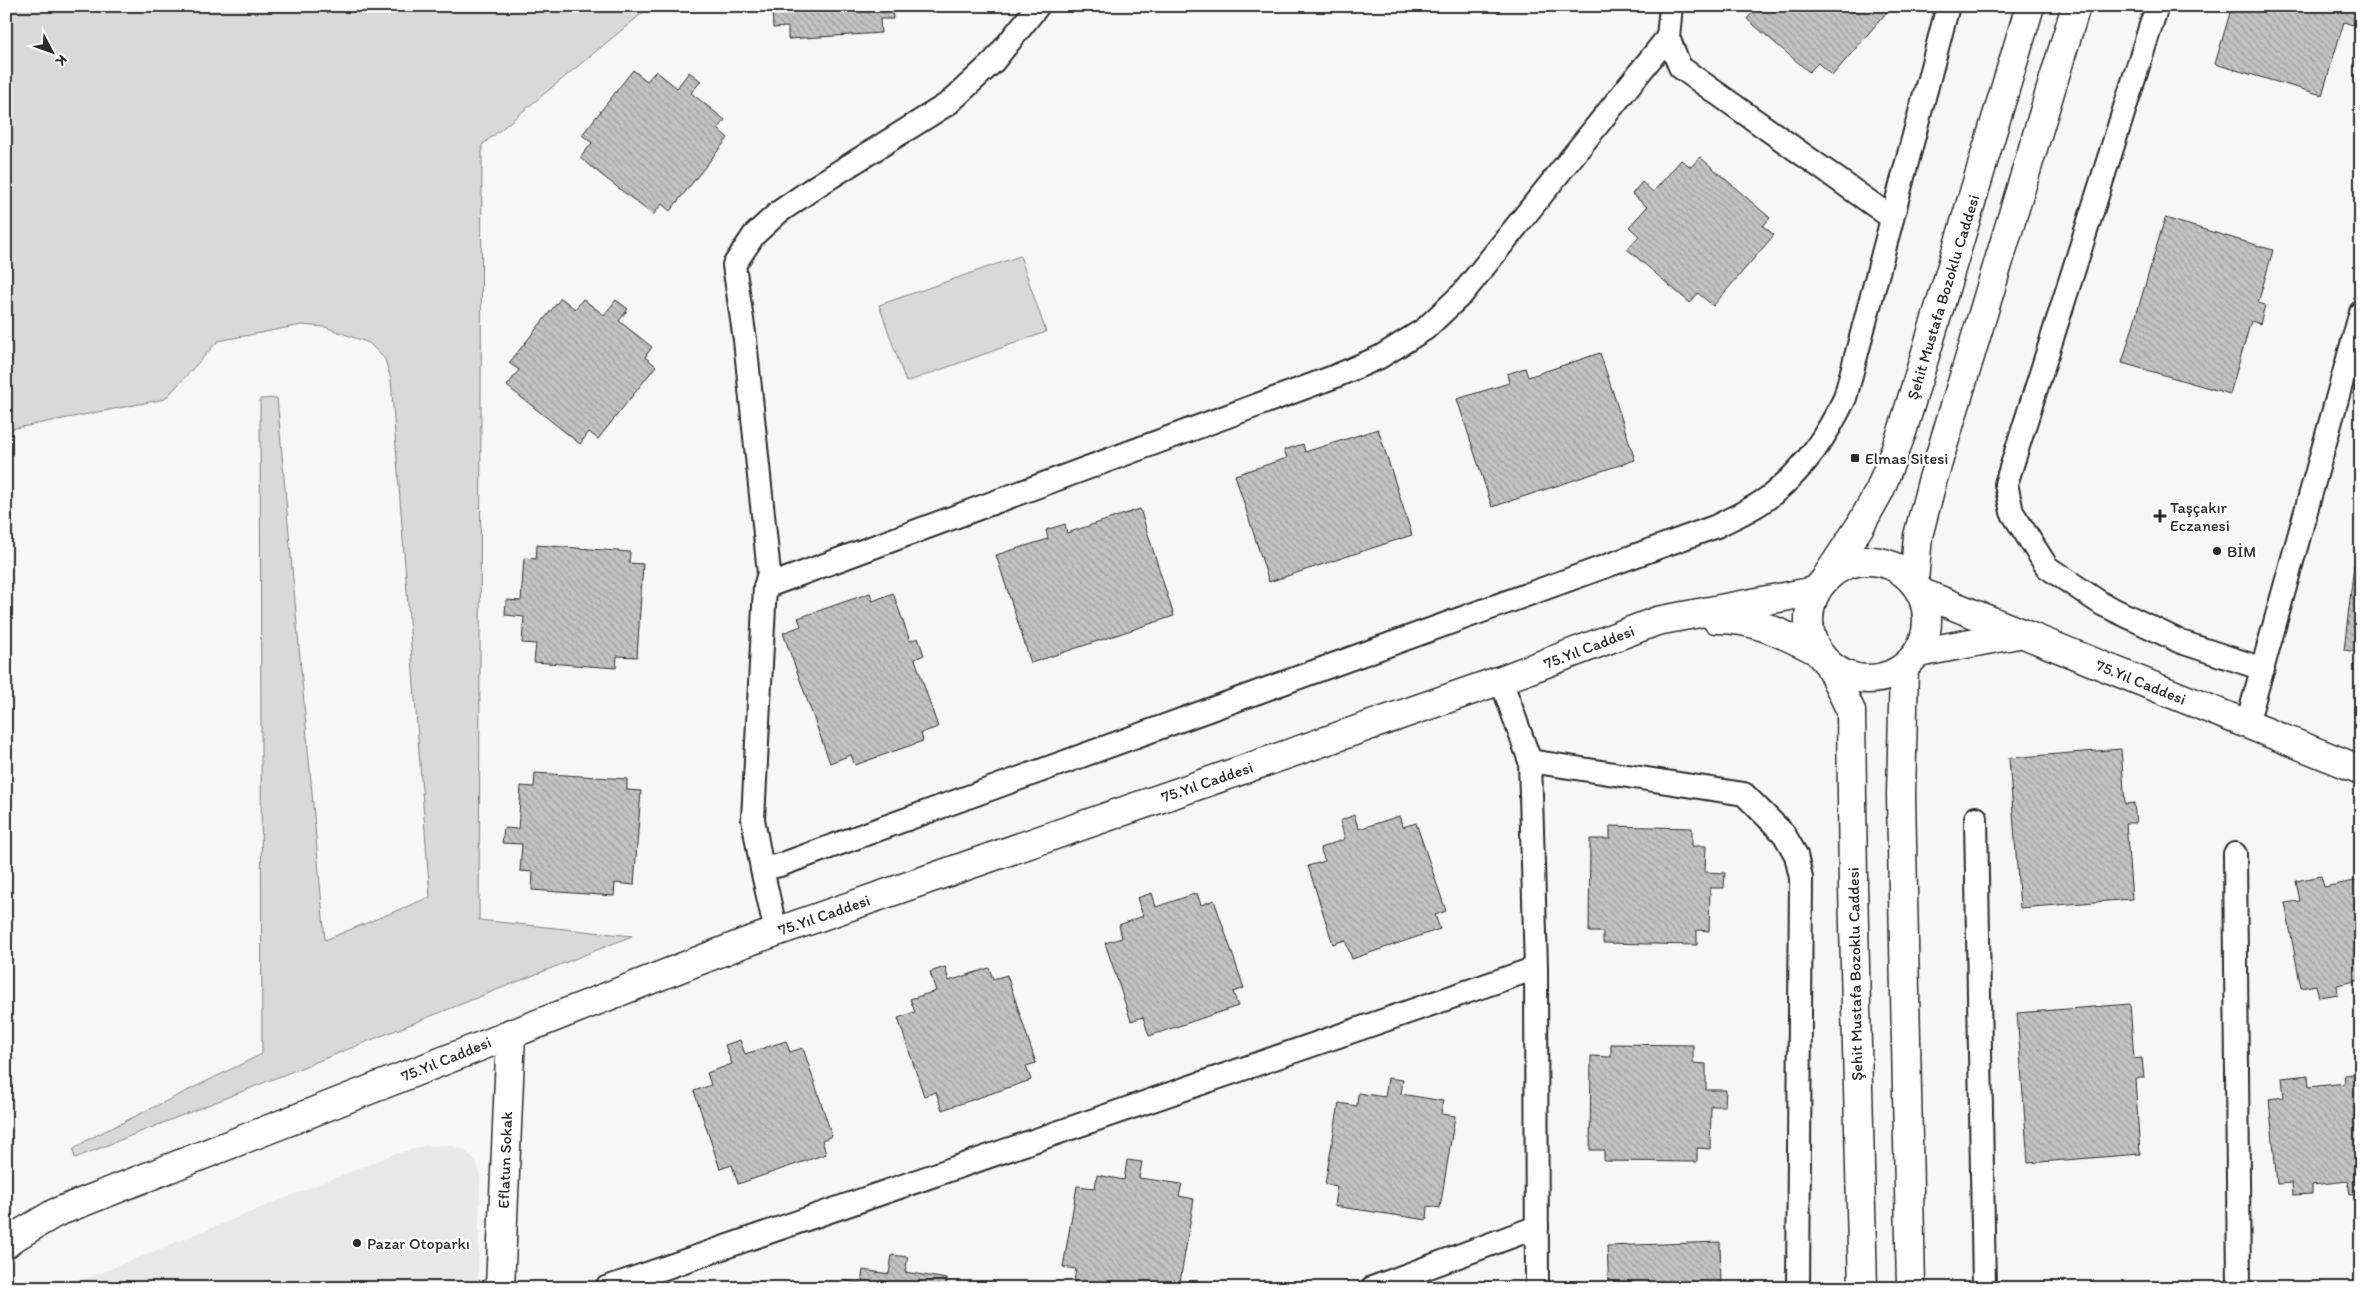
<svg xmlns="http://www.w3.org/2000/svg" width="2367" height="1294" viewBox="0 0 2367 1294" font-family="Itim,sans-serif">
	<defs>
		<pattern id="building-back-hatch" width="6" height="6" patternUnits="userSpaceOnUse" patternTransform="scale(1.25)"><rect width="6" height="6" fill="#c4c4c4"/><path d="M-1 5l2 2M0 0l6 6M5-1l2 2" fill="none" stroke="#9f9f9f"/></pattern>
	</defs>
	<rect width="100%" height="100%" fill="#f7f7f7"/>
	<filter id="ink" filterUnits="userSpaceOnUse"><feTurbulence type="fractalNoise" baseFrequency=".02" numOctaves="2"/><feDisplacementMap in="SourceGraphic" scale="10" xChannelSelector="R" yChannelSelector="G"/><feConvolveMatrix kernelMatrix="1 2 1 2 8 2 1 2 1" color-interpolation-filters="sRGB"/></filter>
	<g filter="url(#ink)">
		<!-- built -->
		<path fill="#e8e8e8" d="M450,1145l14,5 12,11 4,12 -2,115h-415l331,-134 30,-8z"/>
		<!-- grass -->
		<g fill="#d9d9d9" stroke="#828282">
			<path d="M6,6h645l-169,139 -3,775 153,16 -557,222 -2,-8 14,-10 175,-86 -2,-655 17,-1 48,542 105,-43 -39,-517 -6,-21 -16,-16 -44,-16 -24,-2 -83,16 -53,58 -159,31z"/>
			<path d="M1020,256l26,76 -140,50 -27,-77z"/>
		</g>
		<!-- building -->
		<g fill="url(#building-back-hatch)" stroke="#2b2b2b">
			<path d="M772,6h120l1,13h-13l1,14 -93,6v-12l-15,1z"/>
			<path d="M1758,6h134l-60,70 -14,-13 -9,9 -62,-53z"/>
			<path d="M2232,6h126l-5,19 -9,-3 -22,73 -107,-31z"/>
			<path d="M633,70l14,11 9,-10 21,17 12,-16 12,9 -10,12 34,27 -7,9 10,9 -58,73 -8,-7 -9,11 -73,-57 12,-15 -10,-8z"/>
			<path d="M1700,157l70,61 -7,8 11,9 -61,71 -15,-13 -8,10 -63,-54 12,-13 -10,-9 18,-20 -15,-13 10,-12 11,10 28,-32 10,7z"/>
			<path d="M2165,218l108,32 -15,53 7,2 -5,19 -9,-3 -21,73 -108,-31z"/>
			<path d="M561,298l14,11 8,-10 21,16 12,-15 12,9 -9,12 33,26 -7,10 11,9 -58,73 -9,-7 -9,12 -73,-58 12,-16 -10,-7z"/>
			<path d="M1600,353l35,107 -143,47 -35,-108 52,-16 -2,-9 18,-6 3,9z"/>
			<path d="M1378,429l34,106 -143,47 -34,-107 52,-17 -3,-8 19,-6 2,8z"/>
			<path d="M1140,509l34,107 -143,47 -35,-108 52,-16 -2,-9 19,-6 2,9z"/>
			<path d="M537,545l93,7 -1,11 14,1 -6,93 -20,-1 -1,12 -82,-6 2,-18 -14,-1 2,-26 -19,-2 1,-15 15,1 3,-43 12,1z"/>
			<path d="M2354,565l7,1v99h-4l2,-13 -15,-2z"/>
			<path d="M870,593l3,8 20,-8 17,48 8,-3 6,17 -9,4 23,68 -17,6 2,8 -68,24 -4,-10 -21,8 -47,-130 18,-7 -3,-8z"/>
			<path d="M2121,749l4,55 9,-1 2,20h-10l6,76 -112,9 -11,-150z"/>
			<path d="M535,773l92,6v11l14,1 -7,94 -19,-2 -1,13 -82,-6 1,-18 -13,-1 2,-27 -20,-1 2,-15 14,1 3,-43 13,1z"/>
			<path d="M1354,815l5,14 40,-13 4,11 13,-4 30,88 -11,4 5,14 -88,30 -7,-19 -12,4 -25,-78 17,-5 -5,-13 25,-9 -5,-18z"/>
			<path d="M1610,826l82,2v18h14l-1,26 20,1 -1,15h-14l-1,43 -12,-1v15l-94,-2v-11h-14l1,-93h20z"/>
			<path d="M2361,871v109l-24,5 1,9 -19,3 -3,-12 -15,3 -16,-85 15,-2 -4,-20 25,-5 3,11 35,-7 -2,-8z"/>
			<path d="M1152,893l4,14 41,-14 4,12 13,-5 30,88 -11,4 5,14 -89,30 -6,-19 -12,4 -26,-78 17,-5 -3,-13 24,-9 -6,-18z"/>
			<path d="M945,967l4,14 40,-13 4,11 14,-4 29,88 -10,3 5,14 -89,30 -6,-18 -12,4 -26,-78 17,-6 -5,-13 26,-8 -6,-19z"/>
			<path d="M2130,1004l4,55 8,-1 2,20h-9l5,76 -112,9 -11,-150z"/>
			<path d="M740,1040l5,14 41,-13 4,11 13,-4 29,88 -10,4 4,14 -88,30 -6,-19 -12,4 -26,-78 17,-6 -4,-12 25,-9 -7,-19z"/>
			<path d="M1611,1044l82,1v18l13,1v26h20l-1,16h-14l-1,43 -13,-1v14l-93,-1v-11h-14l1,-94 20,1z"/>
			<path d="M2361,1073v121l-11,1 -2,-14 -36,4v9l-19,1 -1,-12 -15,1 -8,-85 15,-2 -2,-19 26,-3 1,12 36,-4 -1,-8z"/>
			<path d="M1388,1078l15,2 -2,14 42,7 -2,13 14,2 -15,92 -12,-2 -1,14 -93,-14 3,-20 -12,-2 14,-81 18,3 1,-13 27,4z"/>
			<path d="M1127,1160l15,2 -3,16 43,6 -3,12 15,3 -15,89h-106l3,-19 -13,-2 14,-81 18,2 2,-13 27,5z"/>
			<path d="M1720,1242l1,46h-112l-2,-42z"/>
			<path d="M892,1255l16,2 -3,15 42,7 -1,9h-105l1,-8 19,3 2,-13 26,4z"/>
		</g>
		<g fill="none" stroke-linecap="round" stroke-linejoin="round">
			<!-- lane casing -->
			<g stroke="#2b2b2b" stroke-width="26">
				<g id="lane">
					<path d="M1038,6l-44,55 -45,42 -131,82 -39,27 -25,23 -20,30 11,75 24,233 -4,14 -12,232 9,50 18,-4 937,-339c19,-10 41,-19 57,-33 32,-26 53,-58 71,-95l103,-392"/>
					<path d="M1671,6l-3,31 12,30 212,151"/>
					<path d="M2157,6l-151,478 6,28 35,55 55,37 79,38 82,27"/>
					<path d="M765,587l571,-211 44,-19 45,-28 38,-36 205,-256"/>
					<path d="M2247,724l114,-412"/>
					<path d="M1530,761l214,33 40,40 12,21 5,23 -3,410"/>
					<path d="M1976,818l8,470"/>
					<path d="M2235,854l4,434"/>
					<path d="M762,869l14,63"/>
					<path d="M1536,968l1,320"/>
					<path d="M606,1288l930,-320 -6,-207 -29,-81"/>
					<path d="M1372,1288l165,-61"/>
				</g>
			</g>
			<!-- street casing -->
			<g stroke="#2b2b2b" stroke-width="31">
				<path id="street" d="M500,1288l11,-255"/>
			</g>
			<!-- secondary casing -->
			<g stroke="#2b2b2b" stroke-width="31">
				<g id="secondary">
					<circle cx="1868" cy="620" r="59"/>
					<path d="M1827,576l33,-50 20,-36 22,-58 128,-426"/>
					<path d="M1914,581l4,-45 14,-54 144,-476"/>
					<path d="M1922,593l439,177"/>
					<path d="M1716,619c37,-1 67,15 100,31"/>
					<path d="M1918,653l100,-19"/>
					<path d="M1829,665l22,46 2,175 10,402"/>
					<path d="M1904,667l-3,128 10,493"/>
					<path d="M6,1244l7,-6 42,-25 689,-270 757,-263 156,-59 158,-30"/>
				</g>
			</g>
			<!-- lane -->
			<use href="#lane" stroke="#fff" stroke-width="22"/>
			<!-- street -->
			<use href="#street" stroke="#fff" stroke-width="28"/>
			<!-- secondary -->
			<use href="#secondary" stroke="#fff" stroke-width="28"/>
		</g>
	</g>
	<!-- markers -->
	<g fill="#2b2b2b" stroke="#fff" stroke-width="2">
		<rect x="1850" y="453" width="10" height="10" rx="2.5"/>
		<path d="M2157.5 508.5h5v5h5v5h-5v5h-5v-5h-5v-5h5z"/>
		<circle cx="2217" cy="551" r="5"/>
		<circle cx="357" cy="1243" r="5"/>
	</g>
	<g text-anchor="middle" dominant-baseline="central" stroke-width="5" stroke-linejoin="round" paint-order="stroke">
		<!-- street labels -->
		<g font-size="16" fill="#2b2b2b" stroke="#fff">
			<text transform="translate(1943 297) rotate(-73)">Şehit Mustafa Bozoklu Caddesi</text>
			<text transform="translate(1589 647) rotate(-21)">75.Yıl Caddesi</text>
			<text transform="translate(2141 682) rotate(22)">75.Yıl Caddesi</text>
			<text transform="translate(1207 782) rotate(-19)">75.Yıl Caddesi</text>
			<text transform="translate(824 915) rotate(-19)">75.Yıl Caddesi</text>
			<text transform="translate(1855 974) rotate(-91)">Şehit Mustafa Bozoklu Caddesi</text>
			<text transform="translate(446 1059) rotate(-22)">75.Yıl Caddesi</text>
			<text transform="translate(505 1160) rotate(-88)">Eflatun Sokak</text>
		</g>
		<!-- poi labels -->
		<g font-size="16" fill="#2b2b2b" stroke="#fff" text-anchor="start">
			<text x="1865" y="458">Elmas Sitesi</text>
			<text x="2170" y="507">Taşçakır<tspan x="2170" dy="18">Eczanesi</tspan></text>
			<text x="2227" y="551">BİM</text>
			<text x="367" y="1243">Pazar Otoparkı</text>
		</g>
	</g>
	<!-- margin -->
	<rect width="2367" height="1294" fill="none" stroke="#fff" stroke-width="25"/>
	<rect x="12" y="12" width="2342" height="1269" fill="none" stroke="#2b2b2b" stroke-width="2" filter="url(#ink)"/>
	<!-- north arrow -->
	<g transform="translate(52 52) rotate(131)" stroke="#ffffff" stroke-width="4" paint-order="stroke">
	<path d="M0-4L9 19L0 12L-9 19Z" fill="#2b2b2b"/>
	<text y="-8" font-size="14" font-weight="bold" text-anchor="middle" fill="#2b2b2b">K</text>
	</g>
</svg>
